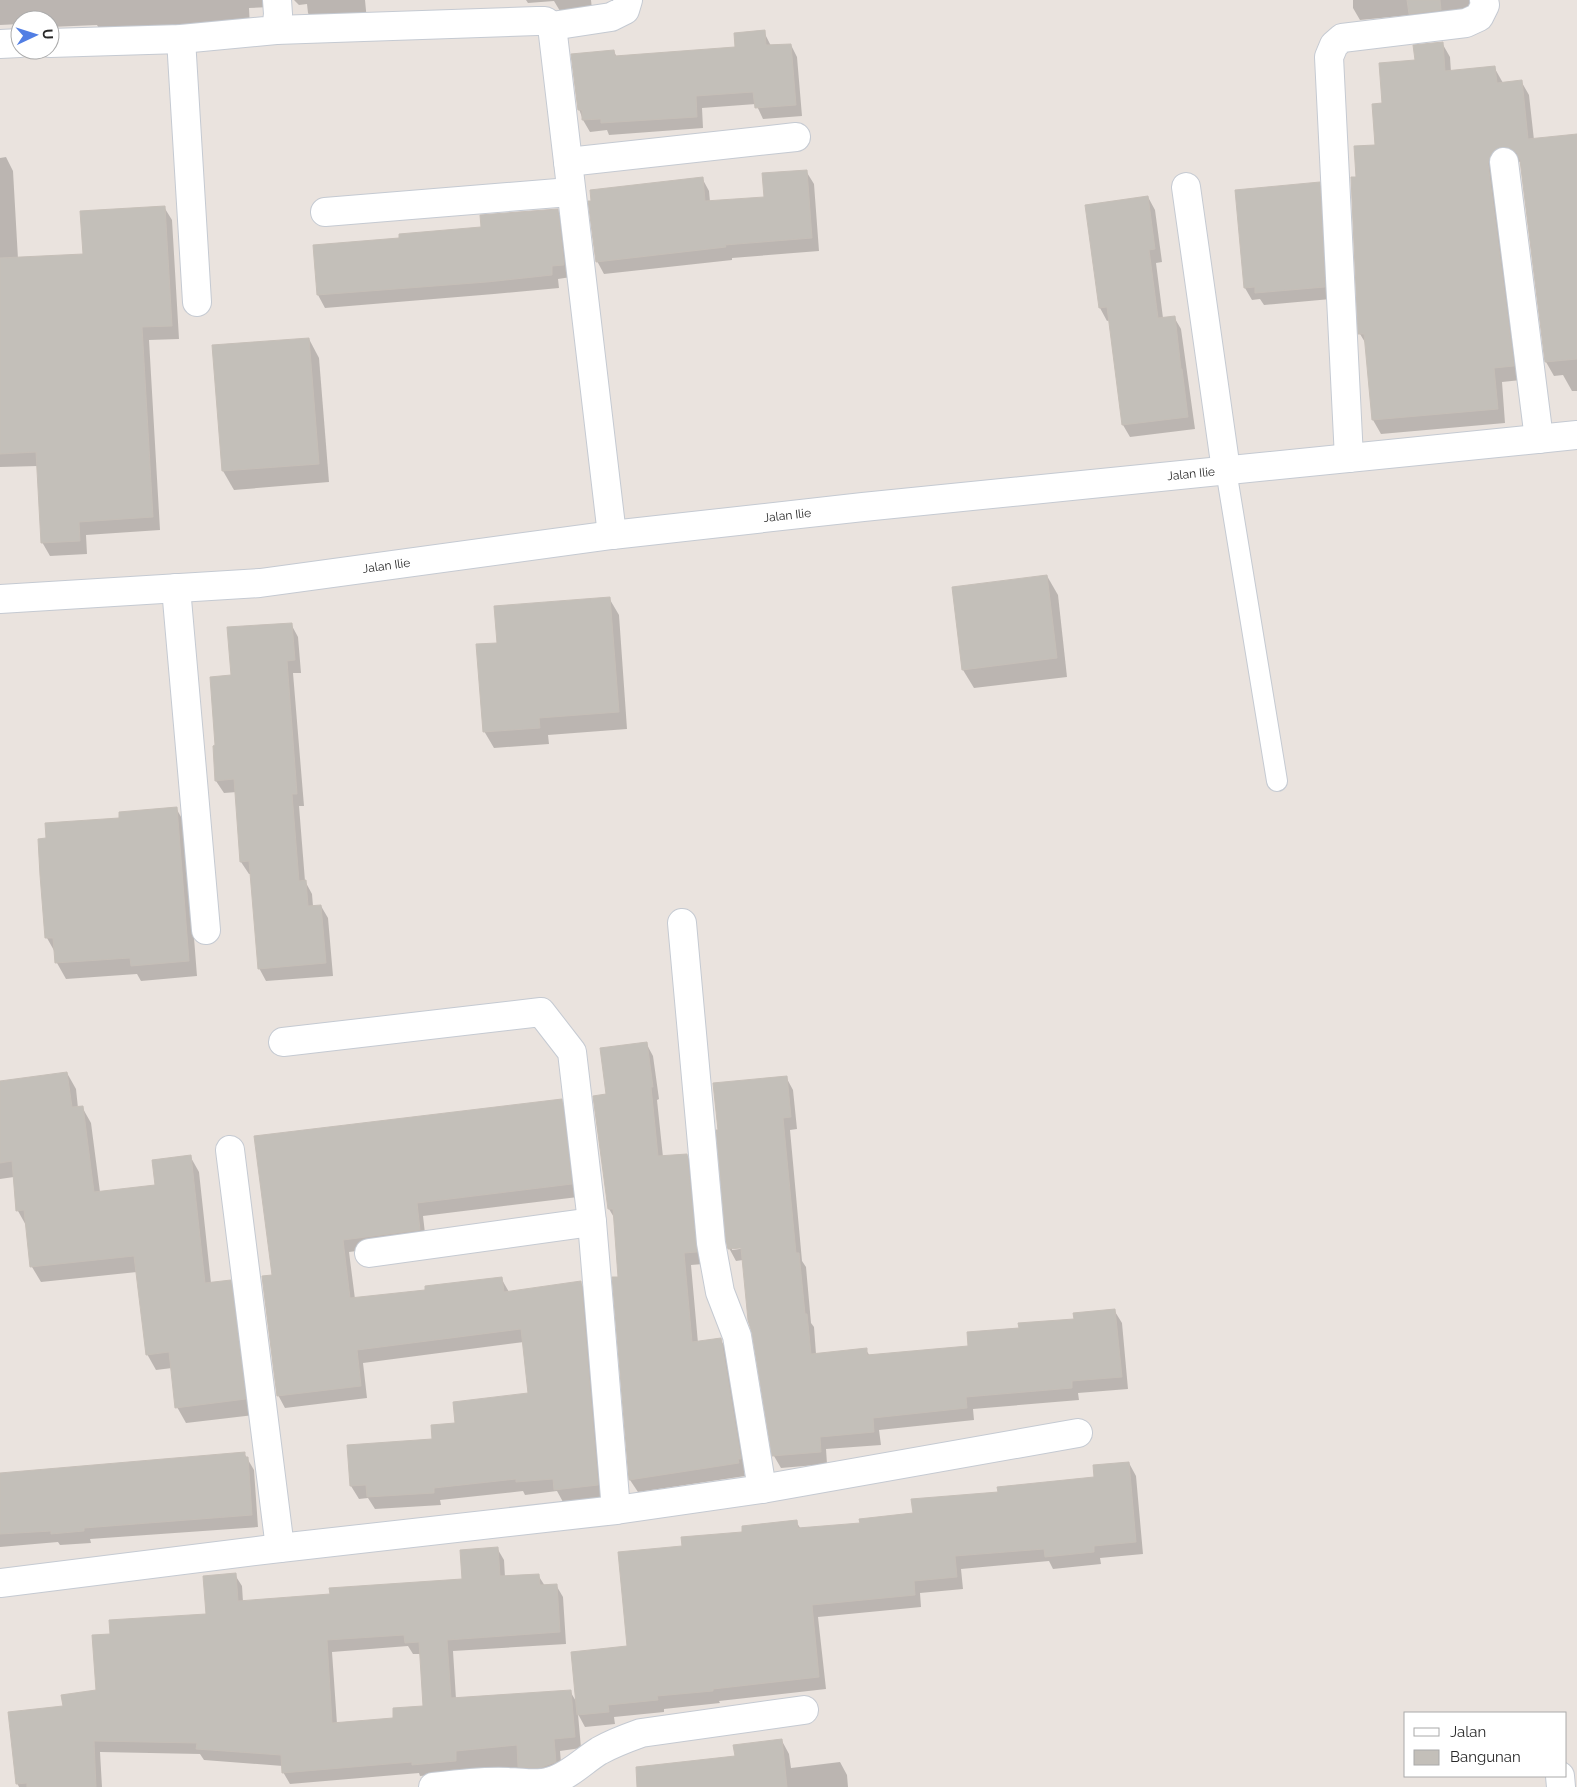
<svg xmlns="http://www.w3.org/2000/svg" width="1577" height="1787" viewBox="0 0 1577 1787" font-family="Raleway,sans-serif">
	<rect width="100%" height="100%" fill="#eae3de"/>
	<!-- shadow -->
	<g fill="#0003" fill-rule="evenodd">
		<path d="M0,0h275l-5,7 -21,1 1,20 -147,7 -6,-10 -47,2v-7h-30v4l-20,1z"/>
		<path d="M294,0h71l2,21 -52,4 -7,-12 -1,-9 -8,1z"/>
		<path d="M526,0h65l1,9 -32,2 -6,-10 -26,2z"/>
		<path d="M1353,0h121l-2,18 -55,8 -6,-11 -51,5 -7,-12z"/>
		<path d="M764,32l7,14 20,-1 6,12 5,59 -39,3 -7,-15 -54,4 1,20 -94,7 -2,-5 -17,2 -7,-12 -4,-11 35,-57 3,5 120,-8z"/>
		<path d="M1442,43l8,14 1,15 43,-5 9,16 18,-2 8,14 5,45 43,-5v256h-5l-9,-16 -9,1 -8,-14 -25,-200 -11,-2 11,220 -19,2 3,41 -124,11 -8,-14 -7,-76 -6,-10 -3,-156 19,-32 7,-42 33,-43z"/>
		<path d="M6,157l7,14 5,88 66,-3 80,-49 8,13 7,119 -30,1 11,190 -74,5 1,19 -37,2 -8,-14 -4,-76 -38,1v-309z"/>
		<path d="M806,171l8,13 5,67 -87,7v2l-128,14 -7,-13 -5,-59 110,-24 7,13 1,11 55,-4z"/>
		<path d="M1319,183l7,13 5,103 -67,6 -4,-6 -8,1 -7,-12z"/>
		<path d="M1148,197l7,13 7,52 -6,1 7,55 11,-1 7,12 14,100 -65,8 -7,-12 -13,-105 -3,1 -7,-13 -13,-102z"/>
		<path d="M557,210l7,13 7,54 -13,2 1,9 -65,6 -169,14 -7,-13 -4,-49 87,-7 81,-11z"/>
		<path d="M309,339l10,19 10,124 -95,8 -11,-19z"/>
		<path d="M1047,576l11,19 9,82 -93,11 -11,-18z"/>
		<path d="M609,598l10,17 8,114 -79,6 1,9 -55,4 -10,-17 14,-87z"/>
		<path d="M291,624l7,13 3,36h-8l11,133h-5l6,75 7,13 1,12h8l7,12 5,58 -67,5 -7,-13 -7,-94h-3l-8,-12 -4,-70 -13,1 -8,-12 1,-34 15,-71z"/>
		<path d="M176,808l9,16 12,152 -56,5 -4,-7 -71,5 -9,-16 -1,-9 -9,-16z"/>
		<path d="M646,1043l7,13 6,43 -2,1 6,57 24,-2 7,13 9,96 -12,1 7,78 22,-4 8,13 20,119 -4,1 1,4 -107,16 -8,-12 -10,-202 -5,-59 -6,-10 -2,-114z"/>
		<path d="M67,1073l9,16 2,19 4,-1 9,16 9,69 57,-6 33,-30 9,16 12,111 19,-2 9,16 15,118 -68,8 -9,-16 -5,-39 -16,2 -9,-16 -10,-82 -96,10 -9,-15 -5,-40 -9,-16 -4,-34 -14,2v-97z"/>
		<path d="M786,1077l7,13 4,39 -7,1 12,131 4,6 5,56 3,4 2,27 50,-4 4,6 100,-9 50,-18 55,-9 39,-10 8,13 6,66 -50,4 1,7 -106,9 1,11 -95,10 2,15 -55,4 1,15 -46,4 -7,-12 -31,-196 -7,1 -7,-13zM732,1247l15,1 -15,2z"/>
		<path d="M561,1100l7,13 10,84 -155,19 3,26 -77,10 6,47 72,-8 74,-13 8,14 72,-9 7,12 17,202 -42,5 -6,-11 -32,4 -2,-4 -83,9 1,5 -66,4 -7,-11 -9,1 -8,-13 -2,-40 85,-6 22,-16 73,-30 -5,-52 -161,21 4,35 -82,10 -7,-13 -5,-119z"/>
		<path d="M244,1453l10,17 4,57 -168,12 1,4 -31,2 -2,-3 -58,5v-73z"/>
		<path d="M1129,1463l7,13 7,78 -43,4 1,6 -48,5 -4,-8 -88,8 2,20 -43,4 1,14 -103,10 8,72 -107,12 1,2 -56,6v3l-50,5 1,7 -30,3 -7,-13 3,34 -21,3 2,23 -107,-1 -35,3 -1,-3 -129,11 -7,-12v-6l-79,-6 -4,-6 -100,-2 2,35h-83l-2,-4 47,-76 34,-16 14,-56 95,-20 28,-40 7,11 1,16 88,-6 133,-16 33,-32 7,12 1,17 33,-2 7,11 11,-1 7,12 3,47 -113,7 3,48 114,-8 7,12 51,-55 55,-100 113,-26 5,7 60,-5 53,-9 85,-22 97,-14zM408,1646l5,8h8l3,53 -29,12 -58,5 -5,-72z"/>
		<path d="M782,1741l7,13 2,14 49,-6 7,13 1,12h-163l51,-30z"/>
	</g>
	<!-- building -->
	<g fill="#c3bfb9" stroke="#c6bfb8" fill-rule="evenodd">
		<path d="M1407,0h33l1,10 -32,4z"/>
		<path d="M765,30l1,15 25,-1 5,61 -41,3 -2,-16 -57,4 1,21 -96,6v-4l-19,1v-10h-4l-7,-56 43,-4 1,6 120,-9 -1,-14z"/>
		<path d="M1443,42l2,29 50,-5 2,17 25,-3 6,59 49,-5v225l-32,3 -25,-202 -3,-7 -7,-5 -8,-1 -8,3 -4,6 -2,8 26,202 -20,2 4,41 -126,11 -8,-86h-6l-7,-157h5l-2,-31 21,-1 -3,-41 10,-1 -3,-40 36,-3 -2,-15z"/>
		<path d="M807,170l5,68 -87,7 1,2 -130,15 -8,-61h3l-1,-11 113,-13 2,24 59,-4 -2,-24z"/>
		<path d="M1320,182l5,105 -70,6v-6l-11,1 -9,-98z"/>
		<path d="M1148,196l7,53 -6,1 9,68 17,-2 6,53h1l6,48 -66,8 -15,-118 -8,1 -14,-103z"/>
		<path d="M165,206l7,120 -30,1 11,190 -74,5 1,19 -39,2 -5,-91 -36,2v-196l83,-4 -3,-43z"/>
		<path d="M558,209l6,56 -12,1v9l-65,7 -170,13 -4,-50 86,-7v-4l82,-7 -1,-12z"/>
		<path d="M309,338l10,126 -97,7 -10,-126z"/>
		<path d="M1047,575l10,83 -95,12 -10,-83z"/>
		<path d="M610,597l9,115 -80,6 1,10 -57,4 -7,-88 21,-1 -3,-37z"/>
		<path d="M292,623l3,37 -8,1 10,133h-5l7,87 7,-1 2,26 13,-1 5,58 -68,6 -9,-108 -9,1 -6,-83 -19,2 -2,-35 2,-1 -5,-68 21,-2 -4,-48z"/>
		<path d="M177,807l12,154 -58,5 -1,-8 -75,5 -2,-25h-8l-5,-63 -2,-36 8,-1 -1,-15 74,-5v-6z"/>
		<path d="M647,1042l6,45h-2l7,69 29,-2 10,98 -13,1 8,89 29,-4 20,121h-3l1,4 -110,17 -17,-203h6l-5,-68h-5l-15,-113 13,-2 -6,-46z"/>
		<path d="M67,1072l5,35 11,-1 11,86 61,-7 -3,-25 39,-5 14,128 26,-3 15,119 -71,9 -6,-56 -23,3 -12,-99 -104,11 -6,-57 -8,1 -4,-50 -12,2v-82z"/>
		<path d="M787,1076l4,41 -8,1 13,135h3l6,61h2l4,40 56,-6v7l101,-9 -1,-14 52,-4 -1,-5 56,-4 -1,-6 42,-4 7,68 -50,4v7l-106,9 1,11 -94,10 1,14 -54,5 1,15 -49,4 -20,-123 -4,-13 -7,-72 -13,1 -2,-8 -10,-111h2l-5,-47z"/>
		<path d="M562,1099l10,85 -155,19 3,27 -77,10 7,58 75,-8v-4l77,-9 2,15 77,-11 17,204 -44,5 -1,-11 -37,3v-3l-82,9v5l-67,4 -1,-12 -16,1 -3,-41 85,-6 -1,-14 24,-2 -2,-21 75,-9 -7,-64 -164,21 4,36 -84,10 -15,-120 10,-1 -18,-139z"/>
		<path d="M245,1452v5h3l4,58 -168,13v3l-33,3v-3l-51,3v-61z"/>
		<path d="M1129,1462l7,80 -42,4v6l-49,5 -1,-8 -89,7 2,21 -43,4 1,14 -103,10 7,72 -106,12v2l-56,5 1,4 -50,5 1,7 -32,3 -6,-63 56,-6 -9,-94 64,-6 -1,-9 61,-5v-6l55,-6 1,8 62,-5 -1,-4 54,-6 -2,-14 87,-7 -1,-5 97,-10 -1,-12z"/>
		<path d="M498,1547l2,29 39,-2 1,11 17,-1 3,48 -113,8 4,58 120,-8 4,47 -21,2 2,23 -17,6 -21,-1 -1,-22 -61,6v10l-44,4v-3l-130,11 -1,-18 -85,-6 1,-6 -103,-2 2,46h-69v-4l-11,1 -8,-72 55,-6 -2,-11 35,-5 -4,-55 18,-1 -1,-14 97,-6 -3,-38 33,-3 2,28 92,-7 -1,-6 133,-9 -2,-29zM404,1635l1,8 14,-1 4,64 -30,2v10l-61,5 -5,-83z"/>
		<path d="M782,1739l5,48h-150l-1,-20 99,-11 -2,-11z"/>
	</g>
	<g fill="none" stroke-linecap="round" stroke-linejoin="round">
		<!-- service casing -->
		<g stroke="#c5cad2" stroke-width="22">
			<path id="service" d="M1226,470l51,311"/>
		</g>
		<!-- minor casing -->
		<g stroke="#c5cad2" stroke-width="30">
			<g id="minor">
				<path d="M552,26l59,-9 14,-7 3,-10"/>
				<path d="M276,30l261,-9h8l7,5 60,509"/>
				<path d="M181,39l16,263"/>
				<path d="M50,43l131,-4 95,-9 2,-16 -1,-14"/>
				<path d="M0,44l20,-1"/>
				<path d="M568,162l228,-25"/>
				<path d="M1504,162l35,277"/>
				<path d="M1186,187l40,283"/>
				<path d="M325,212l245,-20"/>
				<path d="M1349,458l-20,-401 5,-12 8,-7 124,-15 13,-6 6,-12 -1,-5"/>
				<path d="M176,588l30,342"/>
				<path id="s1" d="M0,599l260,-16 352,-48 251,-28 714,-72"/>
				<path d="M682,923l29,320 9,49 17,44 25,153"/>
				<path d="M283,1042l258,-30 31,40 20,170 24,288"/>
				<path d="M230,1150l50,398"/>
				<path d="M369,1253l223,-31"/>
				<path d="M0,1583l280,-35 336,-38 146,-21 316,-56"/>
				<path d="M1560,1776l1,11"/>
				<path d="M433,1787c25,-3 50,-6 76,-5 14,0 28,4 42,-1 18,-5 32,-20 48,-30 14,-8 28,-13 42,-18l163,-23"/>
			</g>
		</g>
		<!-- service -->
		<use href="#service" stroke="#fff" stroke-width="20"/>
		<!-- minor -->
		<use href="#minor" stroke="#fff" stroke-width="28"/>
	</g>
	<g text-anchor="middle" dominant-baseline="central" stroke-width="4" stroke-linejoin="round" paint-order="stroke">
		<!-- street labels -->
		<g font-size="12" fill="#2a2a2a" stroke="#fff">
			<text stroke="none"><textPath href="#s1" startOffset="1198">Jalan Ilie</textPath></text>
			<text stroke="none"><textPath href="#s1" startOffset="792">Jalan Ilie</textPath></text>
			<text stroke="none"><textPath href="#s1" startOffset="388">Jalan Ilie</textPath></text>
		</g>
	</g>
	<!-- legend -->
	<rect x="1404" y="1712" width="162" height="65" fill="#ffffff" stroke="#aaaaaa"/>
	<rect x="1414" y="1728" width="25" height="8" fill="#ffffff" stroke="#aaaaaa"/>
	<text x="1450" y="1737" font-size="15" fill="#2a2a2a">Jalan</text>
	<rect x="1414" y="1750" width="25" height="15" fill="#c3bfb9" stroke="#aaaaaa"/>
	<text x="1450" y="1762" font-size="15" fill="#2a2a2a">Bangunan</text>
	<!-- north arrow -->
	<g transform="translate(35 35) rotate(86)"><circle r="24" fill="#ffffff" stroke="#aaaaaa"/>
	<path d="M0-4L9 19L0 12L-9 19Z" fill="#517ee4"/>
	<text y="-8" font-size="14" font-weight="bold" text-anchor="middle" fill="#2a2a2a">U</text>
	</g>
</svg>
